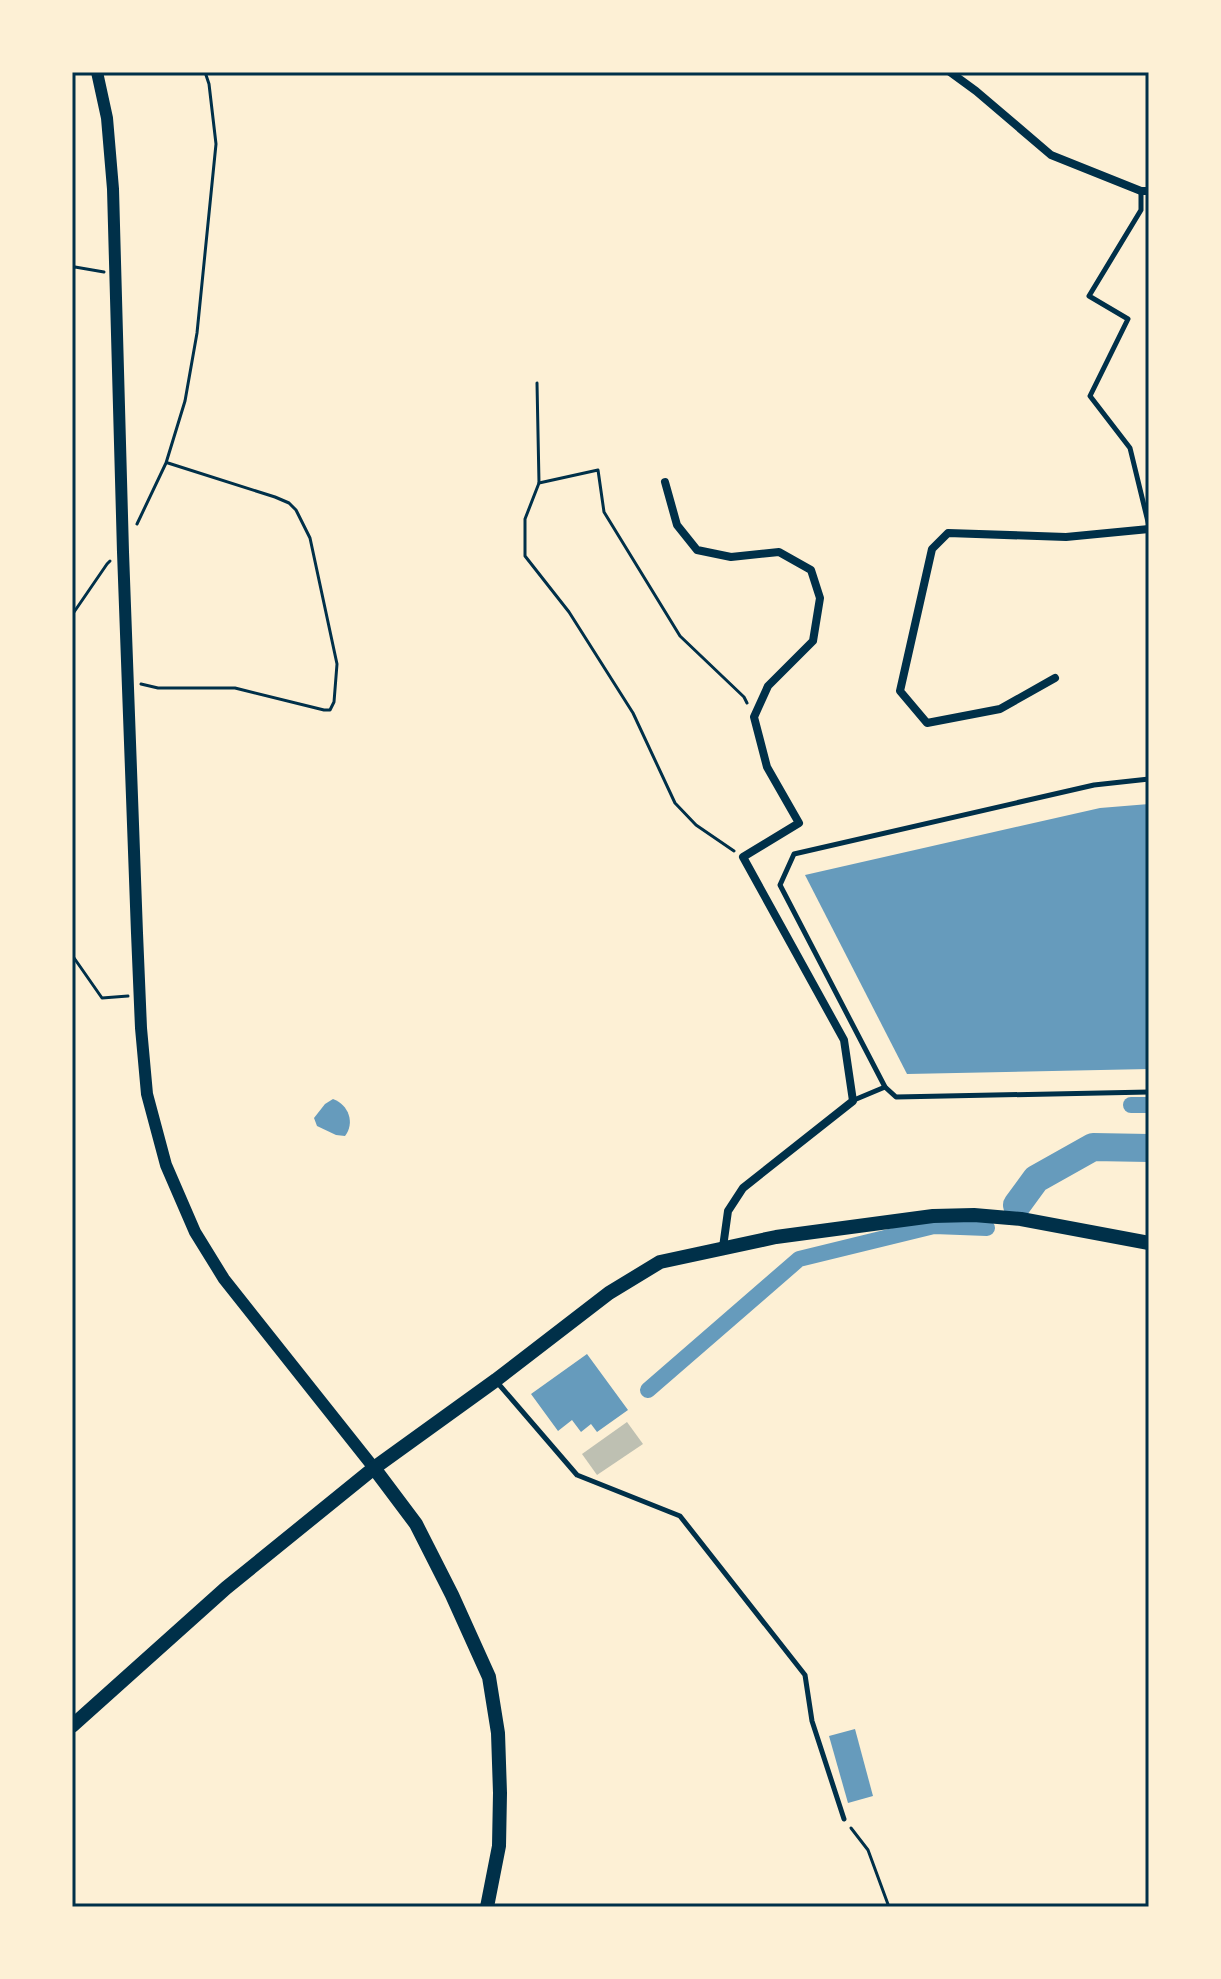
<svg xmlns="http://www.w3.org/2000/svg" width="1221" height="1979" viewBox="0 0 1221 1979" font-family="'DejaVu Sans',sans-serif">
	<rect width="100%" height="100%" fill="#fdf0d5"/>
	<!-- water -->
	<g fill="#669bbc">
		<path d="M1149,804v265l-242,5 -102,-199 295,-67z"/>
		<path d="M333,1099c16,6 22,24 12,37l-9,-1 -19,-9 -3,-8 11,-14z"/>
		<path d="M587,1354l41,56 -31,22 -6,-8 -10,8 -9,-12 -14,11 -27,-37z"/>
		<path d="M855,1729l18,67 -25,7 -19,-67z"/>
	</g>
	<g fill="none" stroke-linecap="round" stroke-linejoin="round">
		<!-- canal -->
		<g stroke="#669bbc" stroke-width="16">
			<path d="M1131,1105h18"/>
			<path d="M648,1390l151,-131 135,-33 53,2"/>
		</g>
		<!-- river -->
		<path stroke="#669bbc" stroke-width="28" d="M1017,1205l19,-26 57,-32 56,1"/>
	</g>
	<!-- building -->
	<path fill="#bec0b2" d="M627,1422l16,22 -46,31 -15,-21z"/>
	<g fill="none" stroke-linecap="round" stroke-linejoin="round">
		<!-- path -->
		<g stroke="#003049" stroke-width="3">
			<path d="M72,269l3,-2 29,5"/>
			<path d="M537,383l2,100 -14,36v37l44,56 64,101 42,90 21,22 38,26"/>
			<path d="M539,483l59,-13 6,42 76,124 64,61 3,6"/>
			<path d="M137,524l29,-61 19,-62 12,-68 19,-189 -7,-60 -4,-12"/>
			<path d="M72,615l35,-51 3,-3"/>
			<path d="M141,684l17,4h77l89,22h6l4,-8 3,-38 -27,-126 -14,-28 -7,-7 -14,-6 -107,-34"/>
			<path d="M72,955l30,43 26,-2"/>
			<path d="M851,1828l17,22 21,57"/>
		</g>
		<!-- service -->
		<g stroke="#003049" stroke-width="5">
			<path d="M1141,191v19l-52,86 39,23 -38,77 40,52 19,78"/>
			<path d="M1149,779l-55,6 -300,69 -14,31 105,202 11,10 253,-5"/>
			<path d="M854,1100l31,-13"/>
			<path d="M496,1381l81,94 103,41 125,159 7,46 32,98"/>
		</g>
		<!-- minor -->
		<g stroke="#003049" stroke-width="8">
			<path d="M950,72l26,19 75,64 90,36h8"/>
			<path d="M665,482l12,43 20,25 34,7 48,-5 32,18 9,28 -7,43 -45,45 -14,31 13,50 32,56 -56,34 101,183 9,61 -110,87 -15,23 -5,36"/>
			<path d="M1055,678l-55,31 -73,14 -27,-32 32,-142 16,-16 118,4 83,-8"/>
		</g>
		<!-- tertiary -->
		<path stroke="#003049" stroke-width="12" d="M97,72l10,46 6,71 10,363 14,381 4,95 6,66 19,71 29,67 29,47 150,189"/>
		<!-- secondary -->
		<g stroke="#003049" stroke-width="14">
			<path d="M374,1468l42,56 36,71 37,82 9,56 2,60 -1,53 -12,61"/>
			<path d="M72,1726l154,-138 148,-120 122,-88 113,-87 51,-31 116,-25 157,-21 41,-1 47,4 128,24"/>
		</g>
	</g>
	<!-- border -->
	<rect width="1221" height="1979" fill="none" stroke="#fdf0d5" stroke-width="148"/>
	<rect x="74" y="74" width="1073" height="1831" fill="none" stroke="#003049" stroke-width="3"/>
</svg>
